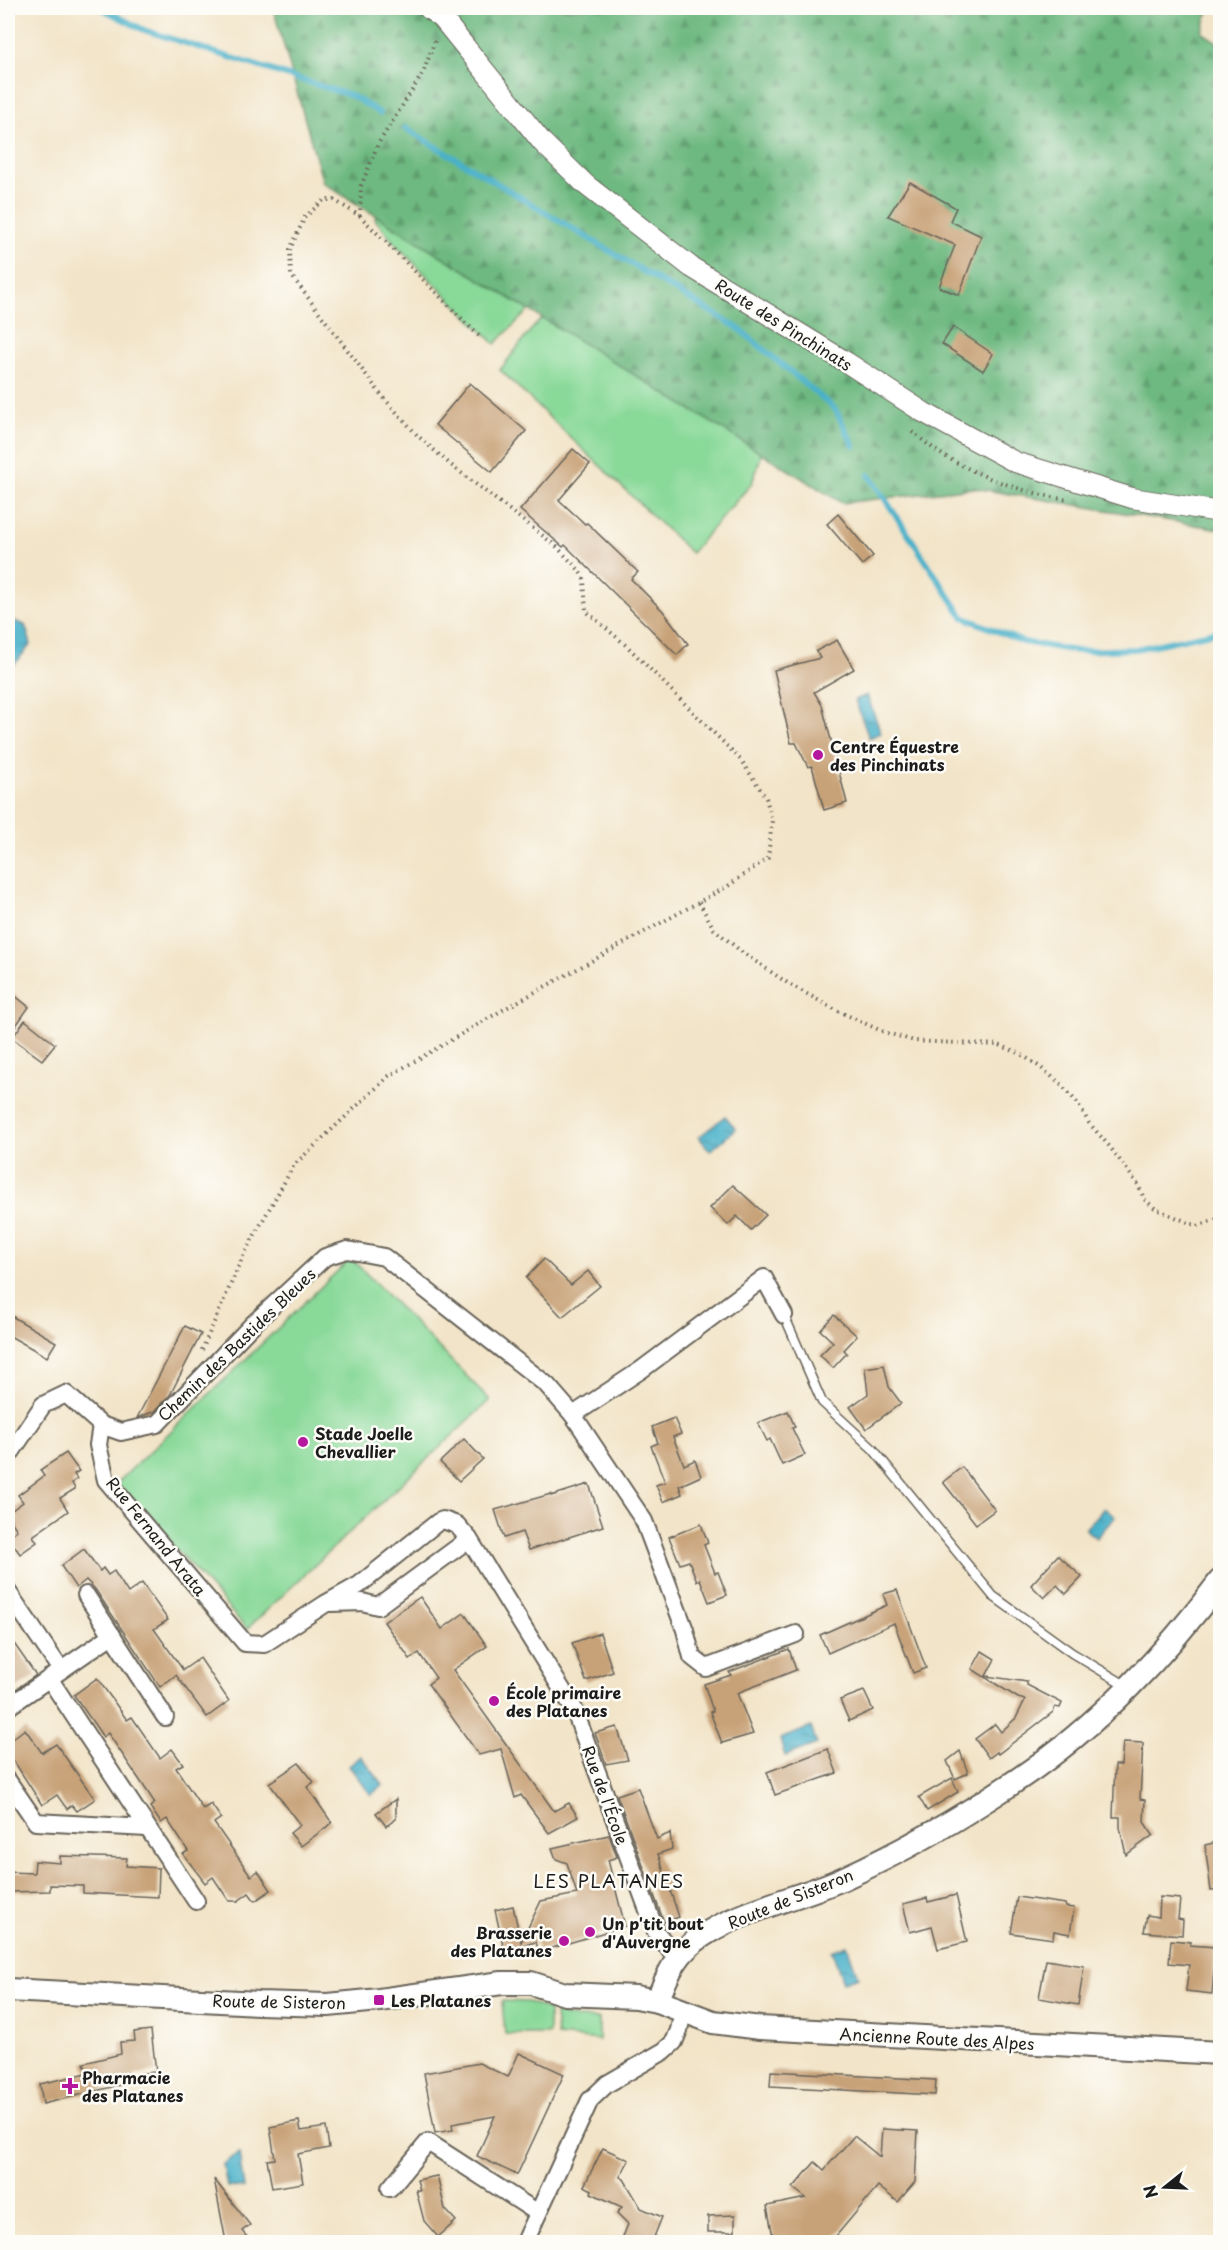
<svg xmlns="http://www.w3.org/2000/svg" width="1228" height="2250" viewBox="0 0 1228 2250" font-family="'Playpen Sans',sans-serif">
	<defs>
		<pattern id="forest-firs" width="22" height="20" patternUnits="userSpaceOnUse" patternTransform="scale(1.5)"><rect width="22" height="20" fill="#6eb981"/><path d="M5 1l3.5 6h-7zM16 11l3.5 6h-7z" fill="#5f9e6f"/></pattern>
		<pattern id="water-ripples" width="26" height="14" patternUnits="userSpaceOnUse" patternTransform="scale(1.5)"><rect width="26" height="14" fill="#4ab1c9"/><path d="M2 4q2-2 4 0t4 0M15 11q2-2 4 0t4 0" fill="none" stroke="#3d8fa2"/></pattern>
	</defs>
	<rect width="100%" height="100%" fill="#fdfcf7"/>
	<filter id="ink" filterUnits="userSpaceOnUse"><feTurbulence type="fractalNoise" baseFrequency=".0167" numOctaves="2"/><feDisplacementMap in="SourceGraphic" scale="12" xChannelSelector="R" yChannelSelector="G"/><feConvolveMatrix kernelMatrix="1 2 1 2 8 2 1 2 1" color-interpolation-filters="sRGB"/></filter>
	<filter id="wash" filterUnits="userSpaceOnUse"><feTurbulence type="fractalNoise" baseFrequency=".008" numOctaves="4" result="noise"/><feDisplacementMap in="SourceGraphic" scale="24" xChannelSelector="R" yChannelSelector="G"/><feGaussianBlur stdDeviation="1.35" result="paint"/><feColorMatrix in="noise" values="0 0 0 0 0 0 0 0 0 0 0 0 0 0 0 0 0 1.4 0 .05"/><feComposite in="paint" operator="in"/></filter>
	<g filter="url(#wash)">
		<rect width="100%" height="100%" fill="#f2e4c8"/>
		<!-- grass -->
		<g fill="#89d999" stroke="#527a5a" stroke-width="1.5">
			<path d="M381,197l173,88 -59,59 -99,-99 -21,-26z"/>
			<path d="M568,291l201,142 -17,50 -61,70 -191,-183 31,-40z"/>
			<path d="M351,1258l139,142 -243,229 -130,-146z"/>
			<path d="M502,2001l26,1 21,8v24h-44z"/>
			<path d="M555,2013l21,5 23,1v21l-42,-4z"/>
		</g>
		<!-- forest -->
		<path fill="url(#forest-firs)" stroke="#456a4e" stroke-width="1.5" d="M273,8h936l-7,24 18,12v485l-246,-41 -132,15 -519,-320z"/>
		<!-- water -->
		<g fill="url(#water-ripples)" stroke="#336672" stroke-width="1.5">
			<path d="M12,620l13,5 6,19 -17,21h-6v-41z"/>
			<path d="M867,695l14,38 -12,5 -14,-38z"/>
			<path d="M725,1116l11,13 -26,22 -11,-14z"/>
			<path d="M1104,1508l11,9 -19,21 -11,-9z"/>
			<path d="M811,1727l6,17 -32,12 -5,-17z"/>
			<path d="M361,1756l22,29 -12,10 -22,-29z"/>
			<path d="M847,1945l11,32 -15,5 -11,-31z"/>
			<path d="M239,2153l5,35 -17,-1 -4,-23z"/>
		</g>
		<g fill="none" stroke-linecap="round" stroke-linejoin="round">
			<!-- stream -->
			<g stroke="#4ab1c9" stroke-width="6">
				<path d="M101,8l43,22 208,66 28,17"/>
				<path d="M405,128l333,200 97,81 19,37"/>
				<path d="M869,475l94,142 60,25 54,9 59,-2 84,-18"/>
			</g>
		</g>
		<g id="blocks">
			<!-- building -->
			<g fill="#c7a177">
				<path d="M910,182l46,26 -6,13 31,15 -22,59 -20,-8 16,-42 -67,-29z"/>
				<path d="M953,327l40,27 -10,17 -41,-27z"/>
				<path d="M470,383l56,48 -34,41 -57,-47z"/>
				<path d="M573,449l17,15 -31,36 26,24 2,-1 51,49 -7,7 32,32 25,33 -11,11 -112,-110 -2,2 -43,-37z"/>
				<path d="M838,514l35,42 -11,9 -35,-41z"/>
				<path d="M837,640l17,29 -40,23 8,13 25,98 -23,7 -12,-44 -4,1 -12,-24h-5l-17,-73 46,-12 -4,-7z"/>
				<path d="M8,990l21,17 -21,30z"/>
				<path d="M25,1020l30,24 -13,16 -30,-22z"/>
				<path d="M733,1185l33,30 -15,15 -14,-14 -9,9 -18,-17z"/>
				<path d="M544,1259l27,26 17,-14 12,15 -38,31 -36,-39z"/>
				<path d="M8,1314l48,28 -9,15 -39,-22z"/>
				<path d="M834,1315l23,21 -13,14 3,3 -14,15 -13,-13 13,-13 -13,-12z"/>
				<path d="M185,1326l16,8 -31,61 -15,16 -18,7z"/>
				<path d="M884,1365l5,22 12,16 -35,26 -16,-22 18,-13 -3,-26z"/>
				<path d="M788,1411l7,16 -3,1 13,27 -23,10 -12,-26 -3,2 -9,-18z"/>
				<path d="M674,1418l7,16 -8,3 11,28 11,-5 6,16 -22,10 3,8 -19,8 -7,-17 9,-3 -14,-36 7,-3 -6,-16z"/>
				<path d="M464,1439l19,20 -24,22 -19,-19z"/>
				<path d="M66,1453l13,18 -5,3 3,5 -5,4 3,6 -15,9 8,13 -35,25 4,6 -17,12 -12,-17 9,-7 -9,-14v-3l15,-11 -5,-7 26,-19 -4,-6z"/>
				<path d="M962,1467l33,43 -19,14 -33,-42z"/>
				<path d="M589,1484l14,42 -74,24 -7,-18 -18,6 -9,-28 56,-16v2z"/>
				<path d="M701,1524l7,19 -4,2 11,28 3,-1 9,23 -18,7 -9,-23 -3,2 -8,-20 -9,3 -11,-27z"/>
				<path d="M84,1549l16,22 3,-3 5,7 6,-4 14,22 14,-10 26,37 -14,9 29,41 17,-12 29,43 -22,16 -31,-42 -16,12 -65,-98 -9,-9 -10,8 -15,-22z"/>
				<path d="M1058,1555l24,22 -16,17 -9,-9 -13,13 -13,-13z"/>
				<path d="M897,1590l29,78 -13,5 -19,-50 -66,30 -8,-18 67,-30 -4,-11z"/>
				<path d="M420,1597l22,32 22,-16 23,33 -34,24 101,141 15,-8 9,14 -29,16 -28,-38 -6,3 -14,-49 -22,6 -51,-71 8,-6 -17,-25 -9,6 -26,-37z"/>
				<path d="M600,1633l13,39 -27,9 -14,-38z"/>
				<path d="M8,1635l28,40 -23,16 -5,-7z"/>
				<path d="M789,1649l7,21 -59,23 16,41 -31,9 -12,-31 3,-1 -9,-27 27,-9 -2,-3z"/>
				<path d="M982,1651l13,8 -9,17 41,6v3l35,18 -2,5 -5,-1 -2,5 -55,42 -1,-2 -8,6 -14,-19 20,-15 6,8 15,-14 9,-18 -7,-2 -46,-29z"/>
				<path d="M97,1678l30,42 5,-3 28,41 12,-9 11,15 -7,4 17,26 10,15 8,-5 10,14 -7,5 37,53 7,-5 13,19 -16,11 -6,-8 -11,8h-9l-16,-24 -8,6 -22,-29 5,-3 -21,-32 -6,4 -11,-16 5,-4 -12,-18 -35,-52 -5,4 -29,-42z"/>
				<path d="M864,1691l9,19 -24,11 -9,-21z"/>
				<path d="M617,1727l11,33 -22,4 -11,-31z"/>
				<path d="M25,1729l17,24 14,-9 39,55 -18,12 -5,-6 -5,4 -10,-14 -15,10 -34,-53v-10z"/>
				<path d="M1123,1742l20,1 -3,56 5,1 -1,22 9,13 -27,20 -6,-27v-11h-7l2,-52h6z"/>
				<path d="M828,1749l9,24 -62,22 -8,-23z"/>
				<path d="M960,1751l8,22 -13,6 -8,-18z"/>
				<path d="M299,1763l15,19 -7,5 25,36 -31,23 -11,-13 10,-8 -31,-42z"/>
				<path d="M952,1778l6,14 -31,19 -8,-14z"/>
				<path d="M638,1788l19,51 13,-6 2,16 -14,5 21,63 -15,5 -47,-127z"/>
				<path d="M396,1799v20l-10,7 -10,-13z"/>
				<path d="M609,1835l8,22 -9,3 17,66 -86,26 -3,-10 -32,8 -9,-40 18,-4 8,36 20,-41 36,-7 -10,-31 -11,-4 -4,-11z"/>
				<path d="M1221,1841v49l-10,1 -6,-46z"/>
				<path d="M60,1856l67,2 -1,8 33,2 -1,29 -75,-4v-7l-33,-1v6l-42,1v-20l26,1 1,-12 25,2z"/>
				<path d="M956,1895l11,47 -29,7 -6,-23 -22,6 -7,-28 24,-6 1,4z"/>
				<path d="M1017,1897l48,7 1,3 8,1 -4,26 -16,-3 -1,8 -42,-6z"/>
				<path d="M1160,1897l20,2 -2,20 5,1 -1,15 -38,-3 3,-17 12,2z"/>
				<path d="M1171,1940l20,2 -1,3 26,2 -4,47 -26,-3 3,-26 -20,-2z"/>
				<path d="M1046,1960l38,6 -6,39 -39,-7z"/>
				<path d="M151,2030l5,42 -21,2 1,7 -93,23 -3,-20 47,-11 -3,-10 37,-9 -1,-12 15,-1 -1,-9z"/>
				<path d="M519,2053l45,21 -47,101 -40,-19 18,-40 -43,8 1,6 -18,3 -11,-60 55,-10 29,14z"/>
				<path d="M771,2071l165,9 -1,15 -165,-9z"/>
				<path d="M299,2121l2,10 25,-4 3,21 -31,6 5,29 -31,5 -5,-28 8,-1 -5,-32z"/>
				<path d="M882,2129l36,2 -3,51 -17,20 -20,-16 -47,56h-57l-7,-36 39,-8 -13,-10 22,-26 9,8 30,-34 26,21z"/>
				<path d="M603,2148l26,12 -9,17 4,2 17,29 21,9 -10,25h-31l7,-18 -11,-11 5,-6 -31,-14 1,-3 -8,-4z"/>
				<path d="M437,2176l8,33 11,12 -18,16 -14,-16 -8,-31h4l-3,-10z"/>
				<path d="M214,2179l36,46 -8,6 9,11h-25z"/>
				<path d="M735,2215v17h-27v-16z"/>
			</g>
		</g>
	</g>
	<g filter="url(#ink)">
		<use href="#blocks" fill-opacity="0" stroke="#676258" stroke-width="1.5"/>
		<g fill="none" stroke-linecap="round" stroke-linejoin="round">
			<!-- service casing -->
			<g stroke="#676258" stroke-width="11">
				<path id="service" d="M784,1315l38,87 51,47 120,147 79,57 55,33"/>
			</g>
			<!-- minor casing -->
			<g stroke="#676258" stroke-width="20">
				<g id="minor">
					<path d="M573,1415l71,106 41,109 7,27 14,11 90,-34"/>
					<path d="M101,1425l20,7 36,-8 97,-101 71,-66 22,-7 37,7 163,128 26,30 68,-45 123,-92 20,37"/>
					<path d="M8,1457l35,-52 23,-11 35,31 -3,20 8,35 139,163 19,1 61,-40 34,-19 79,-63 5,-2 14,5 12,14 105,170 82,223 21,27"/>
					<path d="M8,1592l53,78"/>
					<path d="M86,1595l79,122"/>
					<path d="M331,1603l31,-1 16,4 91,-67"/>
					<path d="M49,1678l147,223"/>
					<path d="M8,1707l104,-72"/>
					<path d="M8,1781l28,41 111,6"/>
					<path d="M390,2188l38,-46 110,71"/>
					<path d="M525,2242l65,-142 17,-16 57,-33 10,-9 5,-12 4,-19"/>
				</g>
			</g>
			<!-- tertiary casing -->
			<g stroke="#676258" stroke-width="22">
				<path id="tertiary" d="M428,8l14,10 100,124 44,43 105,82 155,95 77,50 92,50 117,36 88,14"/>
			</g>
			<!-- secondary casing -->
			<g stroke="#676258" stroke-width="26">
				<g id="secondary">
					<path d="M8,1990l251,13 69,2 51,-5 123,-17h29l34,11 71,3 21,4 56,21 47,6 460,25"/>
					<path d="M657,2001c6,-14 11,-29 20,-41 28,-43 120,-60 165,-81 62,-28 122,-63 178,-101 76,-51 146,-124 200,-197"/>
				</g>
			</g>
			<!-- path -->
			<g stroke="#676258" stroke-width="4" stroke-dasharray="1.5 4.5" stroke-linecap="butt">
				<path d="M360,216l1,-30 17,-42 45,-71 13,-35"/>
				<path d="M912,432c11,8 22,18 34,25 37,21 81,37 123,43"/>
				<path d="M699,902l15,27 29,24 46,31 47,26 48,22 30,9 85,4 20,8 21,14 22,18 17,20 10,18 21,24 29,39 5,13 12,10 41,17 23,-8"/>
				<path d="M202,1350l42,-96 50,-89 95,-89 119,-69 220,-121 40,-28 4,-37 -6,-23 -25,-38 -113,-113 -42,-36 -2,-32 -6,-10 -22,-23 -105,-81 -32,-28 -37,-41 -91,-121 -1,-26 15,-32 19,-17h10l26,16 119,120"/>
			</g>
			<!-- service -->
			<use href="#service" stroke="#fff" stroke-width="8"/>
			<!-- minor -->
			<use href="#minor" stroke="#fff" stroke-width="16"/>
			<!-- tertiary -->
			<use href="#tertiary" stroke="#fff" stroke-width="20"/>
			<!-- secondary -->
			<use href="#secondary" stroke="#fff" stroke-width="22"/>
		</g>
	</g>
	<!-- markers -->
	<g fill="#b5179e" stroke="#fdfcf7" stroke-width="2">
		<circle cx="818" cy="755" r="6"/>
		<circle cx="303" cy="1442" r="6"/>
		<circle cx="494" cy="1701" r="6"/>
		<circle cx="590" cy="1932" r="6"/>
		<circle cx="564" cy="1941" r="6"/>
		<rect x="373" y="1994" width="12" height="12" rx="3"/>
		<path d="M67 2077h6v6h6v6h-6v6h-6v-6h-6v-6h6z"/>
	</g>
	<g text-anchor="middle" dominant-baseline="central" stroke-width="5" stroke-linejoin="round" paint-order="stroke">
		<!-- street labels -->
		<g font-size="16" fill="#1c1c1c" stroke="#fdfcf7">
			<text transform="translate(784 324) rotate(32)">Route des Pinchinats</text>
			<text transform="translate(236 1344) rotate(-44)">Chemin des Bastides Bleues</text>
			<text transform="translate(157 1536) rotate(51)">Rue Fernand Arata</text>
			<text transform="translate(606 1795) rotate(70)">Rue de l'École</text>
			<text transform="translate(790 1898) rotate(-22)">Route de Sisteron</text>
			<text transform="translate(279 2001) rotate(1)">Route de Sisteron</text>
			<text transform="translate(937 2038) rotate(3)">Ancienne Route des Alpes</text>
		</g>
		<!-- poi labels -->
		<g font-size="16" font-weight="bold" fill="#1c1c1c" stroke="#fdfcf7" text-anchor="start">
			<text x="830" y="746">Centre Équestre<tspan x="830" dy="18">des Pinchinats</tspan></text>
			<text x="315" y="1433">Stade Joelle<tspan x="315" dy="18">Chevallier</tspan></text>
			<text x="506" y="1692">École primaire<tspan x="506" dy="18">des Platanes</tspan></text>
			<text x="602" y="1923">Un p'tit bout<tspan x="602" dy="18">d'Auvergne</tspan></text>
			<text x="552" y="1932" text-anchor="end">Brasserie<tspan x="552" dy="18">des Platanes</tspan></text>
			<text x="391" y="2000">Les Platanes</text>
			<text x="82" y="2077">Pharmacie<tspan x="82" dy="18">des Platanes</tspan></text>
		</g>
		<!-- neighbourhood labels -->
		<g font-size="18" letter-spacing="1.5" fill="#1c1c1c" stroke="#fdfcf7">
			<text x="609" y="1880">LES PLATANES</text>
		</g>
	</g>
	<!-- margin -->
	<rect width="1228" height="2250" fill="none" stroke="#fdfcf7" stroke-width="30"/>
	<!-- north arrow -->
	<g transform="translate(1165 2187) rotate(252)" stroke="#fdfcf7" stroke-width="4.5" paint-order="stroke">
	<path d="M0-4.5L10 22L0 15L-10 22Z" fill="#1c1c1c"/>
	<text y="-9" font-size="16" font-weight="bold" text-anchor="middle" fill="#1c1c1c">N</text>
	</g>
</svg>
